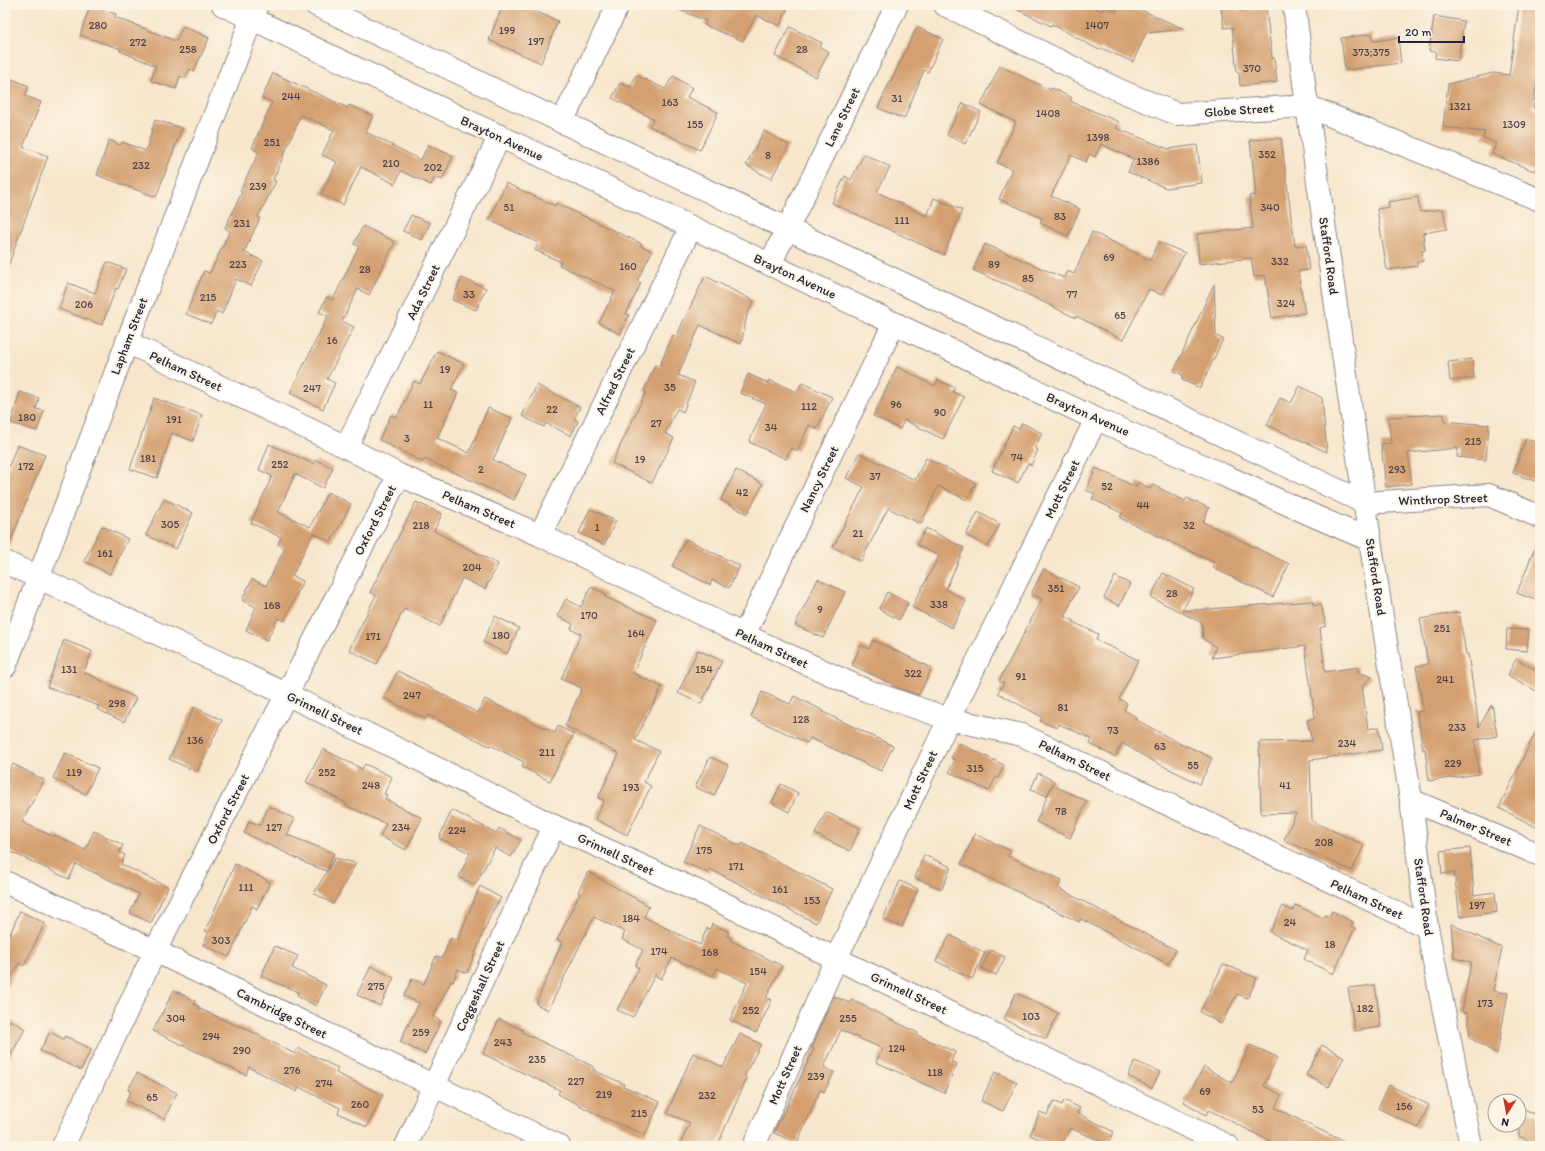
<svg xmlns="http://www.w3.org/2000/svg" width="1545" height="1151" viewBox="0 0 1545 1151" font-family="Itim,sans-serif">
	<rect width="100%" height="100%" fill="#fcf5e5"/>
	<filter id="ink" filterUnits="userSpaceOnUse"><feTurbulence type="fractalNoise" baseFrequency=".025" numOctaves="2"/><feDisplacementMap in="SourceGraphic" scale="8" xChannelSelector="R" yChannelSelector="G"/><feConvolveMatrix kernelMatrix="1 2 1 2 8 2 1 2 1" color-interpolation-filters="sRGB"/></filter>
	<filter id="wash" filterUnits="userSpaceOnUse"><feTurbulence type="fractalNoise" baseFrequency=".012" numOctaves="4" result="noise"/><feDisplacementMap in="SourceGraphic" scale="16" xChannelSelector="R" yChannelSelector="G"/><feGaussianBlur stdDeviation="0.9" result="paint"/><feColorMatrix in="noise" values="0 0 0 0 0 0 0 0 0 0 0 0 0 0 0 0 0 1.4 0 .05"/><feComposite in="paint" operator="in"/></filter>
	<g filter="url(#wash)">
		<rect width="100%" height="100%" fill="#f7e6cc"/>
		<g id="blocks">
			<!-- building -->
			<g fill="#d4a071">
				<path d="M503,5h17l38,16 -17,42 -52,-23z"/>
				<path d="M668,5h121l-9,21 -24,-11 -13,26 -39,-16 2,-4z"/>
				<path d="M1008,5h83l11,6 3,-5 11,6 3,-7h11l54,24 -38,4 -13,29 -32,-14 -2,2 -47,-26 -1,2z"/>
				<path d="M1519,5h21v55l-7,48 7,3v47l-6,13 -42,-17 4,-11 -13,-5 2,-6 -42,-5 5,-43 45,-11 16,2z"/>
				<path d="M90,6l26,8 -1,3 61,24 7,-15 26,12 -15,33 -4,-2 -5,9 -5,-2 -4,13 -25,-8 5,-15 -36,-15 1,-2 -41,-14z"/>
				<path d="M1238,6l1,5 27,-3 6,50h2l3,24 -37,4 -1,-14 -2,1 -5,-46 -8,1 -3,-20z"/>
				<path d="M1434,16l30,5 -6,40 -23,-3 1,-6 -7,-1z"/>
				<path d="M790,27l32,16 -2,4 9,5 -13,25 -41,-21z"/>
				<path d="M917,27l26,12 -15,33 -4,-2 -20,49 -26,-11 12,-27h1z"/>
				<path d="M1372,34l1,7 25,-3 3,25 -56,7 -4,-32z"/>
				<path d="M1000,66l51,24 1,-2 20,10 -2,3 49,21 -3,6 52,21 29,-4 5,38 -36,5 -38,-16 6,-13 -33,-15 -6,13 -6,-3 -3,8 -15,-7 -20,41 29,13 -12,27 -28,-13 2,-5 -43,-19 13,-30 -15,-6 19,-41 -35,-17z"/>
				<path d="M273,73l75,35 1,-3 24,11 -7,16 55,28 7,-15 25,11 -11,24 -7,-3 -4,8 -30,-14 -6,13 -34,-17 -18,38 -22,-11 16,-32 -15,-7 12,-25 -33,-15 -28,65 3,1 -18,36 2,1 -16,34 19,9 -12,25 -15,-7 -14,35 -5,-3 -6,13 -25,-10 18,-43 6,2 20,-42 -5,-3 17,-36 -2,-1 19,-39 -7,-4 20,-46 -10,-4z"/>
				<path d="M636,75l29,14 8,-13 19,12 -5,9 31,15 -18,38 -51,-24 5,-7 -42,-21 8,-15 10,4z"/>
				<path d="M5,76l24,10 -4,10 16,6 -18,45 25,9 -41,113 -2,-1z"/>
				<path d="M963,103l18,9 -16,32 -18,-9z"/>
				<path d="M155,120l27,8 -26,69 -59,-22 12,-35 11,5 2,-3 24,9z"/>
				<path d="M764,131l25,14 -18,34 -25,-14z"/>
				<path d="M1281,138l14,108 11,-1 3,25 -11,1 7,42 -33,5 -7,-43 -11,2 -3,-19 -52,6 -2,-30 56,-6 -4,-32 7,-1 -6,-55z"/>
				<path d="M864,154l26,13 -13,25 50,24 7,-18 28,12 -18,45 -112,-52 13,-27 6,4z"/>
				<path d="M506,183l49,23 1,-3 86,41 -1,2 11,5 -15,30 4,2 -15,31 3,1 -9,19 -21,-11 16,-32 -56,-26 2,-3 -26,-12 4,-7 -50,-23z"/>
				<path d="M1418,197l2,15 23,-3 4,20 -24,4 2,17 -3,1 1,10 -6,1v4l-30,4 -10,-61 12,-2 -1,-5z"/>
				<path d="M411,215l19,8 -8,17 -19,-9z"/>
				<path d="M363,226l32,16 -26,53 -11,-6 -16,32 12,6 -27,52 8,4 -12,26 -33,-16 38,-77 -9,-4 8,-15 6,3 26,-54 -5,-2z"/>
				<path d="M1092,232l58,28 9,-18 26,11 -24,42 -12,-6 -26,51 -47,-24v2l-72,-35v1l-31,-14 12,-26 79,34 3,-7 7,3z"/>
				<path d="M107,262l19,7 -8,20 -2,-1 -14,37 -43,-16 9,-26 27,10z"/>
				<path d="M705,276l49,25 -7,14 -6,29 -41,-19 -22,50 17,7 -12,30 -6,-3 -12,24 9,5 -22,45 -40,-20 34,-71 -2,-1 11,-26 4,2 14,-32 3,2z"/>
				<path d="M462,278l24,10 -10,22 -24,-10z"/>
				<path d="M1214,284l2,52 7,3 -23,49 -18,-8 1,-5 -9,-4z"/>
				<path d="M437,351l27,13 -13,26 7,3 -21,45 32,15 19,-45 24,10 -19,42 33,15 -12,25 -89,-41 -2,3 -44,-22 12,-25 6,2 17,-36 6,3z"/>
				<path d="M1472,359l2,19 -24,3 -2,-19z"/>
				<path d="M897,367l38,19 3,-6 17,8 -2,4 11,5 -21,42 -39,-19 -4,9 -27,-13z"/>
				<path d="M748,374l20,9 1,-3 28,12 5,-9 30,14 -15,32 -8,-4 -12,26 -6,-3 -5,11 -37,-17 17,-38 -26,-11z"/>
				<path d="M537,385l43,22 -6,12 4,2 -7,15 -25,-13 -2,4 -22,-11z"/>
				<path d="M1300,386l22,12 5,54 -60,-27 13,-27 11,5z"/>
				<path d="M20,392l19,6 -3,11 8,2 -7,20 -26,-8z"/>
				<path d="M154,398l48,17 -9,26 -21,-8 -15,45 -27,-9z"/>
				<path d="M1444,414v7l45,4 -3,35 -29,-3 1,-9 -50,5 4,31 -26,3 -5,-43 10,-1 -3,-26z"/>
				<path d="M1022,423l20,10 -7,15 3,2 -7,15 -3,-2 -10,20 -26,-12 21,-45 6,3z"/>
				<path d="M1526,439l14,5v39l-27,-10z"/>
				<path d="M269,444l45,20 2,-4 17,8 -10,20 -28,-14 -17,38 32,15 18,-35 23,12 -20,38 -18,-9 -21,43 11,5 -19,40 -6,-3 -11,22 -21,-10 10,-23 -14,-7 10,-21 14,7 19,-38 -7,-4 3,-7 -30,-14 21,-47 -13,-6z"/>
				<path d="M17,445l28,10 -38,95h-2v-73z"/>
				<path d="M859,453l56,27 11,-22 50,25 -9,17 -29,-14 -17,38 -33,-16 -27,53 -28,-14 31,-60 -18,-9z"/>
				<path d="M1096,468l40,19 2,-5 12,7 3,-4 32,16 2,-3 22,10 -6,14 86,42 -16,33 -60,-29 2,-5 -95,-45 2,-5 -30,-14 3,-5 -9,-4z"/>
				<path d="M736,470l27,14 -16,30 -26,-14z"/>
				<path d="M164,499l29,14 -17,36 -30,-14z"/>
				<path d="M416,502l26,12 -8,17 64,33 -13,25 -23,-11 -22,48 -36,-17 -27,55 -28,-14 27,-55 -6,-3z"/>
				<path d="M590,509l26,12 -12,24 -25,-12z"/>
				<path d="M978,512l22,12 -12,23 -22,-12z"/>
				<path d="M102,526l26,13 -18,35 -26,-13z"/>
				<path d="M926,528l38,20 -18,41 20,12 -14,27 -40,-21 27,-51 -22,-11z"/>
				<path d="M1539,537h1v65l-23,-9z"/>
				<path d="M686,539l54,27 -11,22 -17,-8 -2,5 -38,-19z"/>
				<path d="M1044,569l35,18 -15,29 10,5 -1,1 25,12 -2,6 42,20 -19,39 8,4 -3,7 12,7 -1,2 51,28 1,-1 25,12 -12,26 -49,-24 -29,-17 -7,14 -25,-13 2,-5 -33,-15 -2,4 -17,-7 2,-4 -44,-24 6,-10 -5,-2 43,-82 -11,-5z"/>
				<path d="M1163,573l31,16 -12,22 131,-10 1,5 7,-2 5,22 -6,2 5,44 33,-5v5l14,5 -10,9 6,43 11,-2 3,23 -72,10 2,61 52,24 -12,26 -68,-31 12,-27 -35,1 -2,-72 53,-1 -5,-21 8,-2 -10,-72 -93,12 4,-11 -13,-8 -1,-16 -51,-26z"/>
				<path d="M1115,576l15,8 -11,22 -15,-8z"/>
				<path d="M818,579l27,13 -22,46 -28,-13z"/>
				<path d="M591,587l15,7 -1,3 52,23 -24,53 29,14 -27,53 24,11 -15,31 7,4 -24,49 -32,-16 9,-19 -6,-2 21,-44 -54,-28 17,-38 -21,-9 20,-45 -10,-5 2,-5 -16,-8 9,-17 15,8z"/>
				<path d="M887,592l21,11 -9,17 -20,-11z"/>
				<path d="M1459,612l7,42h2l11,73 13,-23 5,32 -22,4 4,34 -50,7 -4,-32 -2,1 -6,-38 6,-1 -7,-45 12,-2 -8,-45z"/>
				<path d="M495,616l24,12 -12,26 -24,-12z"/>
				<path d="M1507,629l22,1 -2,21 -21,-2z"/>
				<path d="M64,640l28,11 -8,21 52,26 -12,24 -27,-13 2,-3 -52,-19z"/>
				<path d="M873,640l59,28 -13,27 -27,-9v-2l-40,-19 9,-20 8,4z"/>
				<path d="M698,650l24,11 -21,43 -23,-11z"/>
				<path d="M1516,659l24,13v21l-32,-18z"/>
				<path d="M398,671l80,42 7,-14 70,34 3,-7 16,8 -24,47 -28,-14 2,-5 -34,-17 -1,1 -61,-31 -2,4 -42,-21z"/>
				<path d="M762,692l28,12 4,-8 30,15 -1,1 70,34 -12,25 -71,-33 -3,5 -56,-26z"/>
				<path d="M194,707l28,13 -25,52 -28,-13z"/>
				<path d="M1540,723v106l-41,-21z"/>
				<path d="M959,743l45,22 -6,13 -2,-1 -7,14 -40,-19 6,-12 -4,-2z"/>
				<path d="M323,749l39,20 3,-5 27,13 -8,17 3,1 -2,4 37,19 -16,32 -26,-14 6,-12 -41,-19 1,-2 -40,-21z"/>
				<path d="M65,753l33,15 -12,26 -33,-16z"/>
				<path d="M710,757l18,8 -14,31 -19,-9z"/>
				<path d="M13,764l31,16 -22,42 32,15 1,-2 30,15 9,-19 29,14 -4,7 6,3 -4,9 47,23 -17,36 -21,-10 9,-19 -63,-30 -7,15 -62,-29 -2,5v-75z"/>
				<path d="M1038,773l16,8 -7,15 -16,-7z"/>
				<path d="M781,784l17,9 -9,19 -17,-9z"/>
				<path d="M1052,785l35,16 -17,37 -34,-16z"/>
				<path d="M269,806l26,13 -8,16 47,18 -7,18 -22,-8v-1l-61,-29 5,-12 11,4z"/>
				<path d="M452,810l44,23 3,-5 22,12 -10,17 -16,-9 -20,37 -16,-8 11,-24 -31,-15z"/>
				<path d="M826,812l34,16 -10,23 -35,-17z"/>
				<path d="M700,826l41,20 1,-3 90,46 -16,34 -106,-54 -2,4 -25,-11z"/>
				<path d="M975,834l36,17 -3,5 54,24 -4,8 118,62 -8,14 -87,-45 -2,3 -118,-58z"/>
				<path d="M1470,848l4,47 21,-3 2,20 -37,5 -6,-45 -12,2 -2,-23z"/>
				<path d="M924,855l27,12 -9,22 -27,-11z"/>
				<path d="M335,858l21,5 -23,41 -19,-11z"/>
				<path d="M235,864l35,18 -13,27 -5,-3 -23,51 -26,-12 6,-13 -4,-1z"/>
				<path d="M588,872l61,34 -5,11 56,28 7,-17 3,1 2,-5 17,8 -2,4 4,2 -1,2 52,26 -16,32 6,2 -16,33 -26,-13 17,-37 -30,-15 -4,8 -41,-18 -11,21 -6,-4 -22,42 -16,-7 22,-42 -4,-2 8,-16 -21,-11 3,-7 -31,-15 -46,93 -12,-6 26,-62 -5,-2 23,-47 -2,-1z"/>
				<path d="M900,881l18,8 -16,38 -19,-8z"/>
				<path d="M480,886l21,12 -10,16 -24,59 -9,-4 -5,13 -2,-1 -18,36 8,4 -16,33 -25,-12 19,-39 -15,-7 8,-17 12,5 12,-28 6,2 9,-20 6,3z"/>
				<path d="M1295,905l29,13 2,-3 3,2 3,-6 21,11 -2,4 4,2 -22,46 -29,-15 4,-9 -38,-18 13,-26 10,5z"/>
				<path d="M20,911l25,12 -21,43 -5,-3 -14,28v-60l5,3z"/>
				<path d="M1451,924l51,24 -9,43 15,2 -11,61 -27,-16 -2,-25 -6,-1 9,-50 -17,-4z"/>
				<path d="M950,935l35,18 -13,26 -36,-18z"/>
				<path d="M275,946l23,10 -6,12 34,17 -10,21 -19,-10 1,-4 -37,-16z"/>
				<path d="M991,950l14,7 -9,18 -15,-7z"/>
				<path d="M1223,964l34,14 -9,20 -11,-4 -16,30 -21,-12z"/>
				<path d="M371,966l23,12 -14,28 -23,-11z"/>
				<path d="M1375,985l6,42 -26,4 -7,-43z"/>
				<path d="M174,990l21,11 -1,3 5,2 -1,2 41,19v-2l56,29 3,-6 40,20 -2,5 47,22 -16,32 -29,-14 2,-5 -41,-21 -2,5 -48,-25 -3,8 -93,-44z"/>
				<path d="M1016,993l42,20 -12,26 -42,-20z"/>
				<path d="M833,996l17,7 2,-3 66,33 -1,2 38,17 -4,10 6,2 -13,29 -68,-31 7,-13 -42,-19 -17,37 10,5 -10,20 -4,-2 -23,53 -23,-10 40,-84 -2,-1z"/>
				<path d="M499,1019l24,11 -1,2 72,35 -1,3 31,14 -1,2 37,16 -15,33 -45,-19 -42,-22 2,-4 -77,-36z"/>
				<path d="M10,1020l15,9 -20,37v-37z"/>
				<path d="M50,1032l13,7 2,-3 26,13 -10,21 -41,-19z"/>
				<path d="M740,1034l21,10 -17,32 3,2 -30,68h-38l11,-23 -23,-10 26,-60 30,14z"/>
				<path d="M1250,1045l27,12 -13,29 17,9 -6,13 78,38h-73l-71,-36 -3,5 -22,-13 20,-35 28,16z"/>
				<path d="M1322,1045l22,12 -15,30 -23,-12z"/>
				<path d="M1135,1061l25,11 -8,16 -24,-12z"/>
				<path d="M995,1072l22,10 -14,29 -22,-10z"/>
				<path d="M137,1073l40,20 -13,26 -38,-18 5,-9 -3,-2z"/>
				<path d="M1389,1085l40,20 -11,23 -40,-20z"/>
				<path d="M1064,1100l16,8 -3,5 37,19 -6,12 -38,-16 -9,18h-17l2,-4 -16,-7 10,-23 7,3 7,-14 8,4z"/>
				<path d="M1519,1106l21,11v29l-21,-10z"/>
			</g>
		</g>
	</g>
	<g filter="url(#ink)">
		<use href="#blocks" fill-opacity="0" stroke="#8c8484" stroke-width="1"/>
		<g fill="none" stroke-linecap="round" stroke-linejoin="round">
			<!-- street casing -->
			<g stroke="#8c8484" stroke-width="24">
				<g id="street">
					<path d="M945,5l176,86 56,23 130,-8"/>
					<path d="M562,122l56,-117"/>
					<path d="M770,264l127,-259"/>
					<path d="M127,342l219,105 53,28 141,60 204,100 121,55 84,29 73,16 405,192"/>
					<path d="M346,447l154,-311"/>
					<path d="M1365,503l124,-8 51,22"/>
					<path d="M540,535l151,-308"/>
					<path d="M5,562l281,132 268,132 163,74 97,48 414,198"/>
					<path d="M744,635l150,-312"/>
					<path d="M5,667l122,-325 130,-337"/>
					<path d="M1411,800l129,55"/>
					<path d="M5,882l150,69 404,195"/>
					<path d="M63,1146l92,-195 244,-476"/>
					<path d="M406,1146l148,-320"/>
					<path d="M754,1146l82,-187 113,-240 147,-300"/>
				</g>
			</g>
			<!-- secondary casing -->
			<g stroke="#8c8484" stroke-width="24">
				<g id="secondary">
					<path d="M223,5l873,414c92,38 182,83 274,121"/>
					<path d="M316,5l1049,498"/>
					<path d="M1294,5l13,101 63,434 41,260 16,127 44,219"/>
					<path d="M1307,106l233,94"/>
				</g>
			</g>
			<!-- street -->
			<use href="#street" stroke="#fff" stroke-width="22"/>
			<!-- secondary -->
			<use href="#secondary" stroke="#fff" stroke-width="22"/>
		</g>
	</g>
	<g text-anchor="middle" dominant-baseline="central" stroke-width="4" stroke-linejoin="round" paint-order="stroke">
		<!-- number labels -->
		<g font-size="11" fill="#4e4248">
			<text x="98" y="25">280</text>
			<text x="1097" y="25">1407</text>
			<text x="507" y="30">199</text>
			<text x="536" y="41">197</text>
			<text x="138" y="42">272</text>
			<text x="188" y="49">258</text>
			<text x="802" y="49">28</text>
			<text x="1371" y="52">373;375</text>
			<text x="1252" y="68">370</text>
			<text x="291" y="96">244</text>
			<text x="897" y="98">31</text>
			<text x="670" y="102">163</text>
			<text x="1460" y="106">1321</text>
			<text x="1048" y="113">1408</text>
			<text x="695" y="124">155</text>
			<text x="1514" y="124">1309</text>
			<text x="1098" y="137">1398</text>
			<text x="272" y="142">251</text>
			<text x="1267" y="154">352</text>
			<text x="768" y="155">8</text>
			<text x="1148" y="161">1386</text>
			<text x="391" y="163">210</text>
			<text x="141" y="165">232</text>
			<text x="433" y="167">202</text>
			<text x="258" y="186">239</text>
			<text x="509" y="207">51</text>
			<text x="1270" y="207">340</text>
			<text x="1060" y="216">83</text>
			<text x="902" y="220">111</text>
			<text x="242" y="223">231</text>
			<text x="1109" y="257">69</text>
			<text x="1280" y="261">332</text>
			<text x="238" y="264">223</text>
			<text x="994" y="264">89</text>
			<text x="628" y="266">160</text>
			<text x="365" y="269">28</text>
			<text x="1028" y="278">85</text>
			<text x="469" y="294">33</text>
			<text x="1072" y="294">77</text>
			<text x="208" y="297">215</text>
			<text x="1286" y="303">324</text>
			<text x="84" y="304">206</text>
			<text x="1120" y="315">65</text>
			<text x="332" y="340">16</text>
			<text x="445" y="369">19</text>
			<text x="670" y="387">35</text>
			<text x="312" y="388">247</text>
			<text x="428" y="404">11</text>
			<text x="896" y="404">96</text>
			<text x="809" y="406">112</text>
			<text x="552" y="409">22</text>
			<text x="940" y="412">90</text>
			<text x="27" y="417">180</text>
			<text x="174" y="419">191</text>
			<text x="656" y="423">27</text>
			<text x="771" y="427">34</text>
			<text x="407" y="438">3</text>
			<text x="1473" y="441">215</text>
			<text x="1017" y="457">74</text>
			<text x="148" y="458">181</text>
			<text x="640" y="459">19</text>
			<text x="280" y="464">252</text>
			<text x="26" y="466">172</text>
			<text x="481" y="469">2</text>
			<text x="1397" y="469">293</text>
			<text x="875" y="476">37</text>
			<text x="1107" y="486">52</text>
			<text x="742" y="492">42</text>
			<text x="1143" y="505">44</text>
			<text x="170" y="524">305</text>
			<text x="421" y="525">218</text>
			<text x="1189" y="525">32</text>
			<text x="597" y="527">1</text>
			<text x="858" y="533">21</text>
			<text x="105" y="553">161</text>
			<text x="472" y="567">204</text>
			<text x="1056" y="588">351</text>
			<text x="1172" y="593">28</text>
			<text x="939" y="604">338</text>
			<text x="272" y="605">168</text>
			<text x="820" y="609">9</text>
			<text x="589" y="615">170</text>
			<text x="1442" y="628">251</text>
			<text x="636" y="633">164</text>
			<text x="501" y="635">180</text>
			<text x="373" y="636">171</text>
			<text x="69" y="669">131</text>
			<text x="704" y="669">154</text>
			<text x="913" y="673">322</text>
			<text x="1021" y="676">91</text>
			<text x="1445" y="679">241</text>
			<text x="412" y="695">247</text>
			<text x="117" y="703">298</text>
			<text x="1063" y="707">81</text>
			<text x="801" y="719">128</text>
			<text x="1457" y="727">233</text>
			<text x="1113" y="730">73</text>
			<text x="195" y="740">136</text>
			<text x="1347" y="743">234</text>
			<text x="1160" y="746">63</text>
			<text x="547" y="752">211</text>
			<text x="1453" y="763">229</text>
			<text x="1193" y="765">55</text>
			<text x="975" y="768">315</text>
			<text x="74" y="772">119</text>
			<text x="327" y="772">252</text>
			<text x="371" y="785">248</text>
			<text x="1285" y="785">41</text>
			<text x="631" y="787">193</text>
			<text x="1061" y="811">78</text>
			<text x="274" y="827">127</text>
			<text x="401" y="827">234</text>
			<text x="457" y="830">224</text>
			<text x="1324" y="842">208</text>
			<text x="704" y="850">175</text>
			<text x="736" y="866">171</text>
			<text x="246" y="887">111</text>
			<text x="780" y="889">161</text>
			<text x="812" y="900">153</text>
			<text x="1477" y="905">197</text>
			<text x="631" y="918">184</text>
			<text x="1290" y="922">24</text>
			<text x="221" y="940">303</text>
			<text x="1330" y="944">18</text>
			<text x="659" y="951">174</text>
			<text x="710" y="952">168</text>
			<text x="758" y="971">154</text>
			<text x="376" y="986">275</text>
			<text x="1485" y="1003">173</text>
			<text x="1365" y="1008">182</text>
			<text x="751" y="1010">252</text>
			<text x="1031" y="1016">103</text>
			<text x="176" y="1018">304</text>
			<text x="848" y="1018">255</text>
			<text x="421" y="1032">259</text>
			<text x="211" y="1036">294</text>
			<text x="503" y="1042">243</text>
			<text x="897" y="1048">124</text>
			<text x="242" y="1050">290</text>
			<text x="537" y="1059">235</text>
			<text x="292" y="1070">276</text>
			<text x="935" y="1072">118</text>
			<text x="816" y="1076">239</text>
			<text x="576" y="1081">227</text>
			<text x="324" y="1083">274</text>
			<text x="1205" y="1091">69</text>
			<text x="604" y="1094">219</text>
			<text x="707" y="1095">232</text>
			<text x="152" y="1097">65</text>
			<text x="360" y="1104">260</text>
			<text x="1404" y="1106">156</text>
			<text x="1258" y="1109">53</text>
			<text x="639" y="1113">215</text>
		</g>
		<!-- street labels -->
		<g font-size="13" fill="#22223b" stroke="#fcf5e5">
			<text transform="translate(1239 110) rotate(-4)">Globe Street</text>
			<text transform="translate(842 117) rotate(-64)">Lane Street</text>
			<text transform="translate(502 138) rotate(25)">Brayton Avenue</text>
			<text transform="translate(1329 256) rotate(82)">Stafford Road</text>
			<text transform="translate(795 276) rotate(25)">Brayton Avenue</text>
			<text transform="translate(423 292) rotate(-64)">Ada Street</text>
			<text transform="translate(129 336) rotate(-69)">Lapham Street</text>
			<text transform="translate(186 371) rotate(25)">Pelham Street</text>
			<text transform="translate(615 381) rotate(-64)">Alfred Street</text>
			<text transform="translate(1088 414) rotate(24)">Brayton Avenue</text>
			<text transform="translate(819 479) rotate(-64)">Nancy Street</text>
			<text transform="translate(1062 489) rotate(-64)">Mott Street</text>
			<text transform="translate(1443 499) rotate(-2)">Winthrop Street</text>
			<text transform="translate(479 509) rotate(23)">Pelham Street</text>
			<text transform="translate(375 520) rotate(-63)">Oxford Street</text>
			<text transform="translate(1376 577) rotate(81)">Stafford Road</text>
			<text transform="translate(772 648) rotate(25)">Pelham Street</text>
			<text transform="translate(325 713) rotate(26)">Grinnell Street</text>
			<text transform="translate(1075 760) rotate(26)">Pelham Street</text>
			<text transform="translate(920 780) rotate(-65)">Mott Street</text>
			<text transform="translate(228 809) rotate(-63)">Oxford Street</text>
			<text transform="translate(1476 827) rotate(23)">Palmer Street</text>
			<text transform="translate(616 854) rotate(25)">Grinnell Street</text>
			<text transform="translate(1424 897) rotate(82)">Stafford Road</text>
			<text transform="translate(1367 899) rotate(25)">Pelham Street</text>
			<text transform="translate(480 986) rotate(-65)">Coggeshall Street</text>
			<text transform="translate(909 993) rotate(25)">Grinnell Street</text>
			<text transform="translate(282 1013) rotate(26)">Cambridge Street</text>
			<text transform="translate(785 1075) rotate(-66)">Mott Street</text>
		</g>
	</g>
	<!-- margin -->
	<rect width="1545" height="1151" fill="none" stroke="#fcf5e5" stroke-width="20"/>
	<!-- north arrow -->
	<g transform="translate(1507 1113) rotate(191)"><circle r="19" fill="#fcf5e5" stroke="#a5a1a1"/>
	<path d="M0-3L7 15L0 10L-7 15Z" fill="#c8321e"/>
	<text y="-6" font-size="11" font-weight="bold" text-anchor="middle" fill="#22223b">N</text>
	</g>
	<!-- scale -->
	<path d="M1399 36v6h65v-6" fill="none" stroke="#22223b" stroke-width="2"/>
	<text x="1405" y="36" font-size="12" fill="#22223b" stroke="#fcf5e5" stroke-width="3" paint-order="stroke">20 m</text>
</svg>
